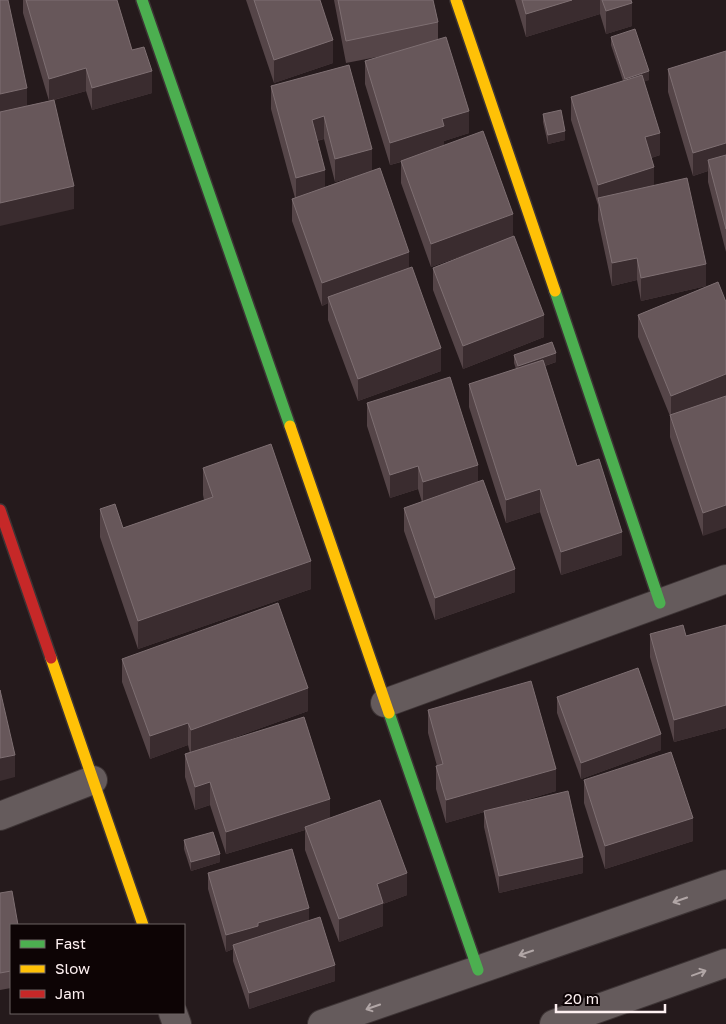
<svg xmlns="http://www.w3.org/2000/svg" width="726" height="1024" viewBox="0 0 726 1024" font-family="'Golos Text',sans-serif">
	<rect width="100%" height="100%" fill="#251a1c"/>
	<g fill="none" stroke-linecap="round" stroke-linejoin="round">
		<!-- street casing -->
		<g stroke="#3d3435" stroke-width="30">
			<g id="street">
				<path d="M385,703l341,-124"/>
				<path d="M0,816l93,-36"/>
				<path d="M173,1013l4,11"/>
				<path d="M322,1024l404,-140"/>
				<path d="M554,1024l172,-61"/>
			</g>
		</g>
		<!-- fast casing -->
		<g stroke="#3d3435" stroke-width="14">
			<g id="fast">
				<path d="M142,0l148,426"/>
				<path d="M555,291l105,312"/>
				<path d="M389,713l89,257"/>
			</g>
		</g>
		<!-- slow casing -->
		<g stroke="#3d3435" stroke-width="14">
			<g id="slow">
				<path d="M456,0l99,291"/>
				<path d="M290,426l99,287"/>
				<path d="M51,658l92,267"/>
			</g>
		</g>
		<!-- jam casing -->
		<g stroke="#3d3435" stroke-width="14">
			<path id="jam" d="M0,510l51,148"/>
		</g>
		<!-- street -->
		<use href="#street" stroke="#655b5c" stroke-width="28"/>
		<!-- fast -->
		<use href="#fast" stroke="#4caf50" stroke-width="11"/>
		<!-- slow -->
		<use href="#slow" stroke="#ffc107" stroke-width="11"/>
		<!-- jam -->
		<use href="#jam" stroke="#c62828" stroke-width="11"/>
	</g>
	<!-- wall -->
	<g fill="#554548" fill-rule="evenodd">
		<path d="M23,0h94l15,50 20,43 -60,17 -6,-19 -32,9 20,109 -47,-103 22,-5 -26,-88z"/>
		<path d="M246,0h74l13,63 -59,20z"/>
		<path d="M334,0h99l5,22v18l31,93 -25,8v4l69,91 31,101 -81,32 -30,-79v-22l59,-23 -61,22 -30,-84v-21l-11,3 -25,-81v-23l17,-5 -36,7z"/>
		<path d="M515,0h116l1,26 -26,8 -6,-20 -74,23z"/>
		<path d="M611,37l38,43 -5,1 16,74 -9,3 3,27 52,101 -65,15 -4,-21 -25,6 -14,-66v-15l-27,-85v-23l52,-16 -12,-36z"/>
		<path d="M726,51v201l-18,-70v-11l-15,5 -25,-84v-23z"/>
		<path d="M349,65l23,106 37,97 32,103 -83,30 -30,-81v-17l-6,3 -30,-85v-22l3,-1 -24,-89v-23zM324,139l11,43 20,-6 -30,11 -8,-46z"/>
		<path d="M543,114l22,26 -17,4 -5,-22z"/>
		<path d="M718,282l-15,254 -33,-99v-21l-32,-79v-22z"/>
		<path d="M514,355l42,7 -11,4 32,100 45,89 -61,20 -21,-63 -34,11 -37,-116v-23l47,-15 -2,-6z"/>
		<path d="M367,403l111,79 37,110 -80,28 -31,-89v-23l18,-6 -4,-13 -28,9 -23,-72z"/>
		<path d="M203,468l108,121 -173,60 -38,-112v-28l23,19 81,-28 -1,-5z"/>
		<path d="M726,625v103l-52,14 -24,-85v-23l36,2z"/>
		<path d="M122,659l186,52 -111,40 133,67 77,77 -24,9v22l-44,16 -34,-92v-20l-79,24 -16,-49 -15,5 -10,-33v-23l5,-1 -2,-8 -38,14 -28,-77z"/>
		<path d="M557,697l104,53 -80,29 -24,-66z"/>
		<path d="M428,710l128,81 -48,14 75,68 -84,20 -15,-66v-15l-38,11 -10,-34v-23h1l-9,-33z"/>
		<path d="M584,780l109,61 -88,28 -21,-66z"/>
		<path d="M184,840l36,22 -29,9 -7,-22z"/>
		<path d="M208,873l101,47 26,61 -86,28 -16,-48v-12l-7,3 -18,-63z"/>
		<path d="M0,893l11,32v63l-11,2z"/>
	</g>
	<!-- shaded-wall -->
	<g fill="#3a2c2f">
		<path d="M572,0h28v14l-74,23v-23z"/>
		<path d="M632,3v23l-26,8v-23z"/>
		<path d="M333,40v23l-59,20v-23z"/>
		<path d="M86,68v23l-37,10v-22z"/>
		<path d="M152,71v22l-60,17v-22z"/>
		<path d="M649,71v9l-24,8v-9z"/>
		<path d="M27,88v23l-27,6v-23z"/>
		<path d="M469,111v22l-25,8v8l-54,16v-22l52,-24z"/>
		<path d="M324,116v23l-12,3v-22z"/>
		<path d="M565,131v9l-17,4v-9z"/>
		<path d="M660,133v22l-15,5v-23z"/>
		<path d="M726,143v23l-18,-6v11l-15,5v-23z"/>
		<path d="M372,149v23l-37,10v-23z"/>
		<path d="M654,167v23l-56,12v-17z"/>
		<path d="M325,170v23l-29,8v-23z"/>
		<path d="M74,186v23l-74,17v-23z"/>
		<path d="M513,214v23l-82,30v-23z"/>
		<path d="M409,252v23l-81,22v6l-6,3v-23z"/>
		<path d="M637,258v22l-25,6v-23z"/>
		<path d="M706,264v22l-65,15v-23z"/>
		<path d="M544,315v22l-81,32v-23z"/>
		<path d="M441,348v23l-83,30v-22z"/>
		<path d="M556,353v9l-38,13v-9z"/>
		<path d="M726,374v22l-55,23v-23z"/>
		<path d="M478,465v23l-55,17v-23z"/>
		<path d="M418,466v23l-28,9v-23z"/>
		<path d="M540,489v23l-34,11v-23z"/>
		<path d="M726,505v23l-23,8v-23z"/>
		<path d="M622,532v23l-61,20v-23z"/>
		<path d="M311,561v28l-173,60v-28z"/>
		<path d="M515,569v23l-80,28v-22z"/>
		<path d="M308,688v23l-117,42v-23z"/>
		<path d="M726,705v23l-52,14v-22z"/>
		<path d="M188,723v22l-38,14v-23z"/>
		<path d="M661,734v16l-80,29v-16z"/>
		<path d="M15,755v22l-15,4v-23z"/>
		<path d="M556,769v22l-110,32v-23z"/>
		<path d="M210,782v23l-15,5v-23z"/>
		<path d="M330,799v23l-25,5v3l-79,24v-22z"/>
		<path d="M693,818v23l-88,28v-23z"/>
		<path d="M220,854v8l-29,9v-9z"/>
		<path d="M583,857v16l-84,20v-17z"/>
		<path d="M407,873v22l-24,9v22l-44,16v-23l38,-35z"/>
		<path d="M309,908v17l-76,20v4l-7,3v-17l32,-12z"/>
		<path d="M335,965v16l-86,28v-16z"/>
	</g>
	<!-- building -->
	<g fill="#67575a" stroke="#7e6f72">
		<path d="M0,0h8l19,88 -27,6z"/>
		<path d="M26,0h91l15,50 12,-3 8,24 -60,17 -6,-20 -37,11z"/>
		<path d="M254,0h66l13,40 -59,20z"/>
		<path d="M338,0h95l5,22 -92,19z"/>
		<path d="M522,0h50l-46,14z"/>
		<path d="M602,0h29l1,3 -26,8z"/>
		<path d="M635,29l14,42 -24,8 -14,-42z"/>
		<path d="M446,37l23,74 -27,8 2,7 -54,17 -25,-82z"/>
		<path d="M726,51v92l-33,10 -25,-84z"/>
		<path d="M349,65l23,84 -37,10 -11,-43 -12,4 13,50 -29,8 -25,-92z"/>
		<path d="M642,75l18,58 -15,4 9,30 -56,18 -27,-88z"/>
		<path d="M54,100l20,86 -74,17v-91z"/>
		<path d="M561,110l4,21 -17,4 -5,-21z"/>
		<path d="M483,131l30,83 -82,30 -30,-83z"/>
		<path d="M726,155v74l-18,-69z"/>
		<path d="M380,168l29,84 -87,31 -30,-84z"/>
		<path d="M687,178l19,86 -65,14 -4,-20 -25,5 -14,-65z"/>
		<path d="M514,236l30,79 -81,31 -30,-78z"/>
		<path d="M412,267l29,81 -83,31 -30,-82z"/>
		<path d="M718,282l8,20v72l-55,22 -33,-81z"/>
		<path d="M552,342l4,11 -38,13 -4,-11z"/>
		<path d="M543,360l34,106 22,-7 23,73 -61,20 -21,-63 -34,11 -37,-116z"/>
		<path d="M450,377l28,88 -55,17 -5,-16 -28,9 -23,-72z"/>
		<path d="M726,396v109l-23,8 -33,-98z"/>
		<path d="M271,444l40,117 -173,60 -38,-112 15,-5 8,24 90,-31 -10,-29z"/>
		<path d="M483,480l32,89 -80,29 -31,-90z"/>
		<path d="M278,603l30,85 -117,42 -3,-7 -38,13 -28,-77z"/>
		<path d="M683,625l3,11 40,-11v80l-52,15 -24,-86z"/>
		<path d="M638,668l23,66 -80,29 -24,-66z"/>
		<path d="M531,681l25,88 -110,31 -10,-34 7,-2 -15,-54z"/>
		<path d="M0,690l15,65 -15,3z"/>
		<path d="M304,717l26,82 -104,33 -16,-50 -15,5 -10,-33z"/>
		<path d="M671,752l22,66 -88,28 -21,-66z"/>
		<path d="M568,791l15,66 -84,19 -15,-65z"/>
		<path d="M380,800l27,73 -30,11 6,19 -44,16 -34,-92z"/>
		<path d="M213,832l7,22 -29,8 -7,-22z"/>
		<path d="M292,849l17,59 -51,15v3l-32,9 -18,-62z"/>
		<path d="M12,891l6,34h-7v46l-11,2v-80z"/>
		<path d="M320,917l15,48 -86,28 -16,-48z"/>
	</g>
	<!-- one-way arrows -->
	<defs><path id="oneway-shaft" d="M-6 0H5M1.5-3L5.5 0L1.5 3" fill="none" stroke-width="1.6" stroke-linecap="round" stroke-linejoin="round" transform="scale(1.25)"/></defs>
	<g stroke="#b1a6a6">
		<use href="#oneway-shaft" transform="translate(680 900) rotate(161)"/>
		<use href="#oneway-shaft" transform="translate(526 953) rotate(161)"/>
		<use href="#oneway-shaft" transform="translate(699 973) rotate(-20)"/>
		<use href="#oneway-shaft" transform="translate(373 1007) rotate(161)"/>
	</g>
	<!-- legend -->
	<rect x="10" y="924" width="175" height="90" fill="#0d0405" stroke="#6d6263"/>
	<rect x="20" y="940" width="25" height="8" fill="#4caf50" stroke="#6d6263"/>
	<text x="55" y="949" font-size="15" fill="#fdf0f1">Fast</text>
	<rect x="20" y="965" width="25" height="8" fill="#ffc107" stroke="#6d6263"/>
	<text x="55" y="974" font-size="15" fill="#fdf0f1">Slow</text>
	<rect x="20" y="990" width="25" height="8" fill="#c62828" stroke="#6d6263"/>
	<text x="55" y="999" font-size="15" fill="#fdf0f1">Jam</text>
	<!-- scale -->
	<path d="M556 1004v8h109v-8" fill="none" stroke="#fdf0f1" stroke-width="2.5"/>
	<text x="564" y="1004" font-size="15" fill="#fdf0f1" stroke="#0d0405" stroke-width="4" paint-order="stroke">20 m</text>
</svg>
